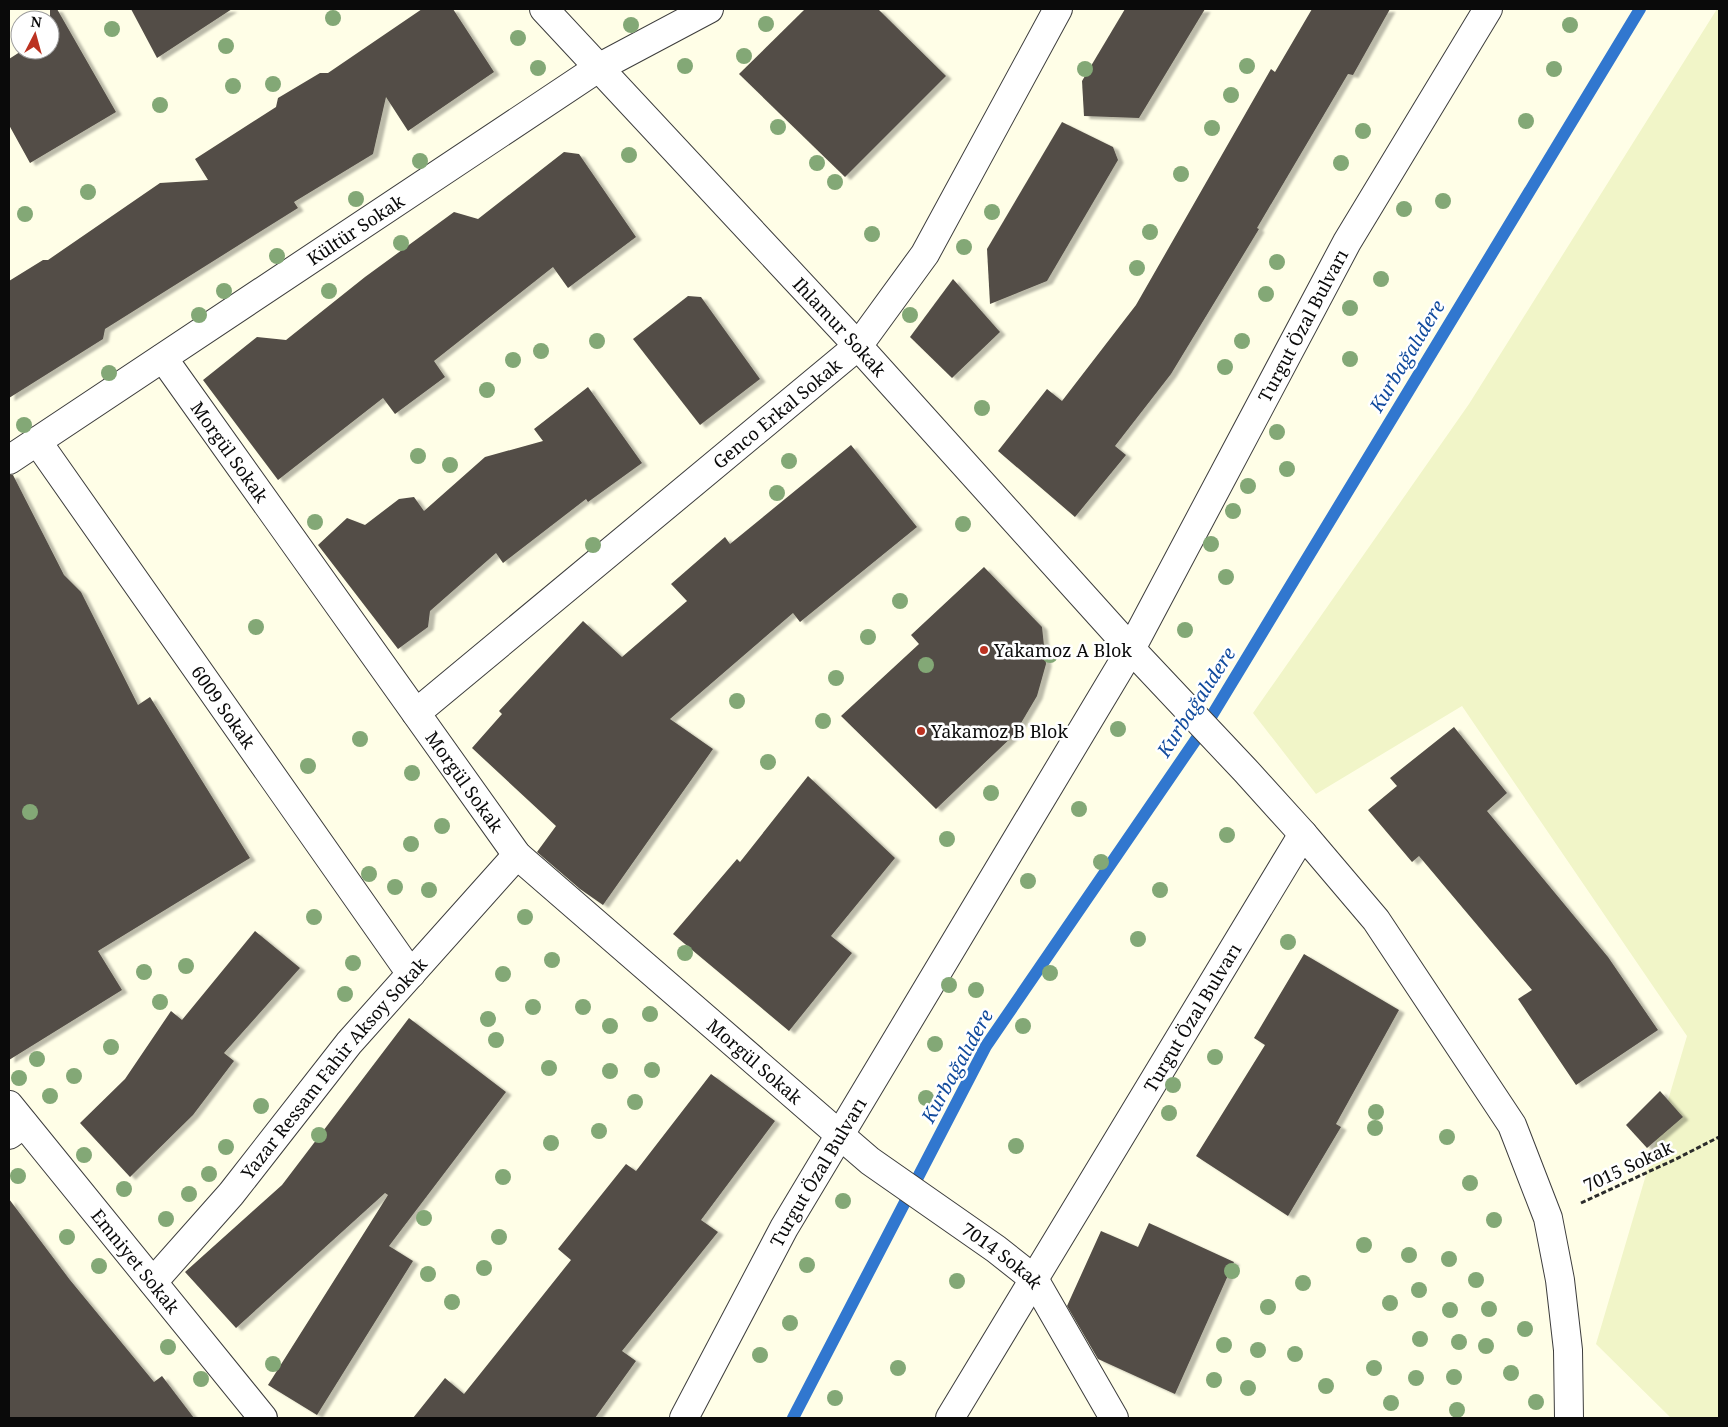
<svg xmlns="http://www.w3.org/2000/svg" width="1728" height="1427" viewBox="0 0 1728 1427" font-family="'Noto Serif',serif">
	<defs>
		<filter id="shadow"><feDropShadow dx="5.5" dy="3" stdDeviation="1" flood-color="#0004"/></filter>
	</defs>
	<rect width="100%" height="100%" fill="#fffee7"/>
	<!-- farmland -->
	<path fill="#f1f5c8" d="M1717,9h2v1409h-48l-75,-74 91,-308 -225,-330 -146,88 -63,-81 216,-309z"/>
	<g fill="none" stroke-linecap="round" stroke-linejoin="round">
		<!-- stream -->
		<path stroke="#3177cf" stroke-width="12" d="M793,1418l193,-372 222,-324 432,-713"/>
	</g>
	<!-- building -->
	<g fill="#534d46" filter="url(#shadow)">
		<path d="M50,9h7l59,103 -86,51 -21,-38v-66l14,-9h27z"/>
		<path d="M131,9h101l-75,49z"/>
		<path d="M422,9h31l41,63 -86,59 -22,-34 -13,57 -79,48 4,6 -193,121 -2,10 -94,59v-117l34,-21h5l112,-77 48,-3 -13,-21 81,-52 2,-9 42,-25h8z"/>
		<path d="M805,9h73l68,67 -101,101 -106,-103z"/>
		<path d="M1125,9h80l-66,109 -55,-2 -2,-35z"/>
		<path d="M1312,9h78l-37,66 -5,-1 -91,154 2,1 -88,145 -56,72 11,9 -51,62 -77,-66 49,-62 15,12 74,-96 135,-236 4,3z"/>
		<path d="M1062,122l51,25 5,13 -71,121 -57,23 -3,-55z"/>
		<path d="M564,152l15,2 57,83 -68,51 -15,-21 -119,94 11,16 -50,37 -12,-16 -105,82 -75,-100 54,-43 29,3 79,-63 89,-65 24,7z"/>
		<path d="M953,279l47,53 -48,46 -42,-41z"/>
		<path d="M688,296l13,1 59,82 -60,46 -67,-86z"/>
		<path d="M588,387l54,76 -54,39 -2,-3 -83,64 -7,-10 -66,58 -2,16 -30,22 -80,-104 29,-27 18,7 34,-26 15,-2 10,14 61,-54 58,-16 -9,-12z"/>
		<path d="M851,445l66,82 -117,95 -7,-9 -123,106 43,30 -110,156 -23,-16 -43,-37 19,-26 -84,-78 30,-34 -3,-3 84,-90 39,36 65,-56 -16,-17 54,-47 5,7z"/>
		<path d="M9,475h4l51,100 17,17 57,113 12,-8 100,161 -152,93 24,39 -113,70z"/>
		<path d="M984,567l58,60 4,37 -9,32 -23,39 -78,74 -95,-93 78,-72 -8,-9z"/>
		<path d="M1454,727l53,66 -20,18 121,146 50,73 -82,55 -58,-86 14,-9 -113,-134 -7,6 -44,-52 29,-24 -7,-8z"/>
		<path d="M808,776l87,82 -64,78 21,17 -63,78 -116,-97 64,-75 3,3z"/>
		<path d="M255,931l45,37 -76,85 10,8 -41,54 -63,62 -50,-54 45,-44 46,-68 11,9z"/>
		<path d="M1304,954l95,56 -63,114 5,3 -53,89 -92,-60 69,-111 -11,-7z"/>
		<path d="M409,1018l97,74 -117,154 24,15 -96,154 -49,-30 120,-190 -3,-2 -149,135 -51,-56 97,-87z"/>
		<path d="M711,1074l64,47 -74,99 17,12 -96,119 14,10 -41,57h-182l32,-40 19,16 107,-134 -13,-11 68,-85 10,7z"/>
		<path d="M1660,1091l23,26 -36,31 -21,-23z"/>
		<path d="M9,1199l61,81 84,102 8,-6 32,42h-185z"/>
		<path d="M1149,1223l85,39 -59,132 -77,-35 -31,-53 34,-75 37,16z"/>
	</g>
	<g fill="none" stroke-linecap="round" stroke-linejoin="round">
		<!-- minor casing -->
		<g stroke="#3d3d3d" stroke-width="30">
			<g id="minor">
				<path id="s1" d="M163,358l354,497 324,281 29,25 126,88 38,30 80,139"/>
				<path id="s2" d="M37,441l374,533"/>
				<path id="s3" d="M9,460l589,-392 111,-59"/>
				<path d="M1131,649l114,121 58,64 73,86 136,205 36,93 12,62 8,70 1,68"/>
				<path id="s4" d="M416,713l442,-367 67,-92 133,-245"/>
				<path d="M9,1135l15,-11"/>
				<path id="s5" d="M153,1282l78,-88 118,-151 168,-188"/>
				<path id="s6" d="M950,1418l353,-584"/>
			</g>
		</g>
		<!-- tertiary casing -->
		<g stroke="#3d3d3d" stroke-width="30">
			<g id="tertiary">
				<path id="s7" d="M544,9l314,337 273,303"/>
				<path id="s8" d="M9,1105l254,313"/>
				<path id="s9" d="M684,1418l100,-190 347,-579 216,-407 141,-233"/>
			</g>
		</g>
		<!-- path -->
		<path stroke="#2c2c2c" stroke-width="3" stroke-dasharray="5 2.5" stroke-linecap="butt" d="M1581,1203l95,-44 43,-22"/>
		<!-- minor -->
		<use href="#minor" stroke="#fff" stroke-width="28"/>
		<!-- tertiary -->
		<use href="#tertiary" stroke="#fff" stroke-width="28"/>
	</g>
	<!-- trees -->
	<g fill="#83a876">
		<circle cx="333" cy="18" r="8"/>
		<circle cx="766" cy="24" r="8"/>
		<circle cx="631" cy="25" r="8"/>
		<circle cx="1570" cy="25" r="8"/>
		<circle cx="112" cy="29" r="8"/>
		<circle cx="518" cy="38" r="8"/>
		<circle cx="226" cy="46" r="8"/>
		<circle cx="744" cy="56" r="8"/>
		<circle cx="685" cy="66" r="8"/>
		<circle cx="1247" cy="66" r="8"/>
		<circle cx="538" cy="68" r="8"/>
		<circle cx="1085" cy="69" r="8"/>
		<circle cx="1554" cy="69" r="8"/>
		<circle cx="273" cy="84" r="8"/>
		<circle cx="233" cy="86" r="8"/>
		<circle cx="1231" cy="95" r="8"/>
		<circle cx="160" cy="105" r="8"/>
		<circle cx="1526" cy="121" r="8"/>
		<circle cx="778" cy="127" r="8"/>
		<circle cx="1212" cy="128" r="8"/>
		<circle cx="1363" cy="131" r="8"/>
		<circle cx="629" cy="155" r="8"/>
		<circle cx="420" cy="161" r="8"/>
		<circle cx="817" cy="163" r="8"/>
		<circle cx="1341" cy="163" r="8"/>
		<circle cx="1181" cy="174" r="8"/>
		<circle cx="835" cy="182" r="8"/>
		<circle cx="88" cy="192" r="8"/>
		<circle cx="356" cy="199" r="8"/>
		<circle cx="1443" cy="201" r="8"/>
		<circle cx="1404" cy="209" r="8"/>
		<circle cx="992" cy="212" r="8"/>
		<circle cx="25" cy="214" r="8"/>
		<circle cx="1150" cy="232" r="8"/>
		<circle cx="872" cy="234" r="8"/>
		<circle cx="401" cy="243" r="8"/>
		<circle cx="964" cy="247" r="8"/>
		<circle cx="277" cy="256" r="8"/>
		<circle cx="1277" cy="262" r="8"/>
		<circle cx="1137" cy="268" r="8"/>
		<circle cx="1381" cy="279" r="8"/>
		<circle cx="224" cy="291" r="8"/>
		<circle cx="329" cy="291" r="8"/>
		<circle cx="1266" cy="294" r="8"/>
		<circle cx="1350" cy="308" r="8"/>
		<circle cx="199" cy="315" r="8"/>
		<circle cx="910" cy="315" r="8"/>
		<circle cx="597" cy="341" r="8"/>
		<circle cx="1242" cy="341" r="8"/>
		<circle cx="541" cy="351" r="8"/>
		<circle cx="1350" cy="359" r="8"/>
		<circle cx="513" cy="360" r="8"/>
		<circle cx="1225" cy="367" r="8"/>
		<circle cx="109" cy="373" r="8"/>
		<circle cx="487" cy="390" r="8"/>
		<circle cx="982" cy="408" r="8"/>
		<circle cx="24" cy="425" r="8"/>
		<circle cx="1277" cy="432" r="8"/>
		<circle cx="418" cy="456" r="8"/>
		<circle cx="789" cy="461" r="8"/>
		<circle cx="450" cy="465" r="8"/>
		<circle cx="1287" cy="469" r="8"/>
		<circle cx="1248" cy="486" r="8"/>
		<circle cx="777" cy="493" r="8"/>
		<circle cx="1233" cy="511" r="8"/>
		<circle cx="315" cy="522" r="8"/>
		<circle cx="963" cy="524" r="8"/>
		<circle cx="1211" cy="544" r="8"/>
		<circle cx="593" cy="545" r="8"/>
		<circle cx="1226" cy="577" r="8"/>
		<circle cx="900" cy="601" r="8"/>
		<circle cx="256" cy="627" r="8"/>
		<circle cx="1185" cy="630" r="8"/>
		<circle cx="868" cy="637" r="8"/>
		<circle cx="1050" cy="655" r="8"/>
		<circle cx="926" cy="665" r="8"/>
		<circle cx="836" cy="678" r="8"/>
		<circle cx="737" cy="701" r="8"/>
		<circle cx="823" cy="721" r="8"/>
		<circle cx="1118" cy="729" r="8"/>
		<circle cx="360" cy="739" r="8"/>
		<circle cx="768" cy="762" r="8"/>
		<circle cx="308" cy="766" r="8"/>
		<circle cx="412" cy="773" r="8"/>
		<circle cx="991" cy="793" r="8"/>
		<circle cx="1079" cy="809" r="8"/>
		<circle cx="30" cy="812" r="8"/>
		<circle cx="442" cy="826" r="8"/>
		<circle cx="1227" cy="835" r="8"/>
		<circle cx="947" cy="839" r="8"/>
		<circle cx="411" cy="844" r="8"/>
		<circle cx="1101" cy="862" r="8"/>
		<circle cx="369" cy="874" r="8"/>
		<circle cx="1028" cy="881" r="8"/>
		<circle cx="395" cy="887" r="8"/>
		<circle cx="429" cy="890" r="8"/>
		<circle cx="1160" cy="890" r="8"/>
		<circle cx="314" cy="917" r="8"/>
		<circle cx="525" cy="917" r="8"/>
		<circle cx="1138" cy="939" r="8"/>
		<circle cx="1288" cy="942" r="8"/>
		<circle cx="685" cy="953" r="8"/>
		<circle cx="552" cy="960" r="8"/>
		<circle cx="353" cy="963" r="8"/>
		<circle cx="186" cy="966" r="8"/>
		<circle cx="144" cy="972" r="8"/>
		<circle cx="1050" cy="973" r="8"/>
		<circle cx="503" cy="974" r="8"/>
		<circle cx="949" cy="985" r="8"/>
		<circle cx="976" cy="990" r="8"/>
		<circle cx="345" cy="994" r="8"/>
		<circle cx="160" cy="1002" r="8"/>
		<circle cx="533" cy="1007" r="8"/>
		<circle cx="583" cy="1007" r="8"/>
		<circle cx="650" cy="1014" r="8"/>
		<circle cx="488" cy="1019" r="8"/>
		<circle cx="610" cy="1026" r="8"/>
		<circle cx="1023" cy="1026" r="8"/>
		<circle cx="496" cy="1040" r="8"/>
		<circle cx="935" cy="1044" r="8"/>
		<circle cx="111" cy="1047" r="8"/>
		<circle cx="1215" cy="1057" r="8"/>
		<circle cx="37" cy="1059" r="8"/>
		<circle cx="549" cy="1068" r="8"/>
		<circle cx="652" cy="1070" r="8"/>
		<circle cx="610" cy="1071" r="8"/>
		<circle cx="74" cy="1076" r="8"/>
		<circle cx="19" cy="1078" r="8"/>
		<circle cx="1173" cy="1085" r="8"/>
		<circle cx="50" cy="1096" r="8"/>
		<circle cx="926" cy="1098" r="8"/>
		<circle cx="635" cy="1102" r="8"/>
		<circle cx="261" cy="1106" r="8"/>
		<circle cx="1376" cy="1112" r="8"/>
		<circle cx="1169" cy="1113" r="8"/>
		<circle cx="1375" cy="1128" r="8"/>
		<circle cx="599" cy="1131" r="8"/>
		<circle cx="319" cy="1135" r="8"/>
		<circle cx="1447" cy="1137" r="8"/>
		<circle cx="551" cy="1143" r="8"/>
		<circle cx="1016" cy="1146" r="8"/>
		<circle cx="226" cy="1147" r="8"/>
		<circle cx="84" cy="1155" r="8"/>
		<circle cx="209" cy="1174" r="8"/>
		<circle cx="18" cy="1176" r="8"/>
		<circle cx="503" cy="1177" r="8"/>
		<circle cx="1470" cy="1183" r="8"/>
		<circle cx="124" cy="1189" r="8"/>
		<circle cx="189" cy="1194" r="8"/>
		<circle cx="843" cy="1201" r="8"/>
		<circle cx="424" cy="1218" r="8"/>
		<circle cx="166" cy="1219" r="8"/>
		<circle cx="1494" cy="1220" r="8"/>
		<circle cx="67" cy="1237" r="8"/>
		<circle cx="499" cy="1237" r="8"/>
		<circle cx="1364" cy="1245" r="8"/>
		<circle cx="1409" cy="1255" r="8"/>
		<circle cx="1449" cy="1259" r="8"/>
		<circle cx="807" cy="1265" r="8"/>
		<circle cx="99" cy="1266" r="8"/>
		<circle cx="484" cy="1268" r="8"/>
		<circle cx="1232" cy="1271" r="8"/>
		<circle cx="428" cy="1274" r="8"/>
		<circle cx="1476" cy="1280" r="8"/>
		<circle cx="957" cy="1281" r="8"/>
		<circle cx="1303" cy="1283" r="8"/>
		<circle cx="1419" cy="1290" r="8"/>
		<circle cx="452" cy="1302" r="8"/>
		<circle cx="1390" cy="1303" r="8"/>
		<circle cx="1268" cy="1307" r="8"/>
		<circle cx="1489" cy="1309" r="8"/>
		<circle cx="1450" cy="1310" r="8"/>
		<circle cx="790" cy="1323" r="8"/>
		<circle cx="1525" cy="1329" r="8"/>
		<circle cx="1420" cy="1339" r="8"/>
		<circle cx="1459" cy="1342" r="8"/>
		<circle cx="1224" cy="1345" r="8"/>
		<circle cx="1486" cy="1346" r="8"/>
		<circle cx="168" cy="1347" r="8"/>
		<circle cx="1258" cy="1350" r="8"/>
		<circle cx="1295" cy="1354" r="8"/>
		<circle cx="760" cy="1355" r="8"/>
		<circle cx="273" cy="1364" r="8"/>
		<circle cx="898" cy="1368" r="8"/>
		<circle cx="1374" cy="1368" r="8"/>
		<circle cx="1511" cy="1373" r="8"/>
		<circle cx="1454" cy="1377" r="8"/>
		<circle cx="1416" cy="1378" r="8"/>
		<circle cx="201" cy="1379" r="8"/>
		<circle cx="1214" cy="1380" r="8"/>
		<circle cx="1326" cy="1386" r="8"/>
		<circle cx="1248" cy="1388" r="8"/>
		<circle cx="835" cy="1398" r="8"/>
		<circle cx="1536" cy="1402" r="8"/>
		<circle cx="1391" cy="1403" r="8"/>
		<circle cx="1457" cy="1410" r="8"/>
	</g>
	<!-- markers -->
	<g fill="#bb3221" stroke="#fff" stroke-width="2">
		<circle cx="984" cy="650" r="5"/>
		<circle cx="921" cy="731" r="5"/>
	</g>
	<g text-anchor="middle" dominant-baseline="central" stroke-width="5" stroke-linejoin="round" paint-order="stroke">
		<!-- street labels -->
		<g font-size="18" fill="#0a0a0a" stroke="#fff">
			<text stroke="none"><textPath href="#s3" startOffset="416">Kültür Sokak</textPath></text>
			<text stroke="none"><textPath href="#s9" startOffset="1256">Turgut Özal Bulvarı</textPath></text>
			<text stroke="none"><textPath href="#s7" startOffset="434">Ihlamur Sokak</textPath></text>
			<text stroke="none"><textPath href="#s4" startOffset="469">Genco Erkal Sokak</textPath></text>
			<text stroke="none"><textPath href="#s1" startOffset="115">Morgül Sokak</textPath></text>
			<text stroke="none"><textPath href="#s2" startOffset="325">6009 Sokak</textPath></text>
			<text stroke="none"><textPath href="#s1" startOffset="520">Morgül Sokak</textPath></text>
			<text stroke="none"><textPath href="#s6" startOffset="468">Turgut Özal Bulvarı</textPath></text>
			<text stroke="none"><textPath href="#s1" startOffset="925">Morgül Sokak</textPath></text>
			<text stroke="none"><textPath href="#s5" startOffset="280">Yazar Ressam Fahir Aksoy Sokak</textPath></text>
			<text transform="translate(1628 1166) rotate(-25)">7015 Sokak</text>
			<text stroke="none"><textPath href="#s9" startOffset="280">Turgut Özal Bulvarı</textPath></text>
			<text stroke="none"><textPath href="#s1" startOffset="1240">7014 Sokak</textPath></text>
			<text stroke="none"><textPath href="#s8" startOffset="201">Emniyet Sokak</textPath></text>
		</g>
		<!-- poi labels -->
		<g font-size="18" fill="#0a0a0a" stroke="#fff" text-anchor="start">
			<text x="994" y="650">Yakamoz A Blok</text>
			<text x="931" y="731">Yakamoz B Blok</text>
		</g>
		<!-- water labels -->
		<g font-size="19" font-style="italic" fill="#124b9d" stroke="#fff">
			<text transform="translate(1407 356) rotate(-59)">Kurbağalıdere</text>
			<text transform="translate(1196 702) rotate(-57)">Kurbağalıdere</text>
			<text transform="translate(957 1066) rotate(-61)">Kurbağalıdere</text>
		</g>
	</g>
	<!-- border -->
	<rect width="1728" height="1427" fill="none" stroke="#0a0a0a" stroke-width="20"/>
	<!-- north arrow -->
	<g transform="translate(35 35) rotate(6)"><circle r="24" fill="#ffffff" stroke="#9d9d9d"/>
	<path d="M0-4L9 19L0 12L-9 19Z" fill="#bb3221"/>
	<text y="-8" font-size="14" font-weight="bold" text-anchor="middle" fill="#0a0a0a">N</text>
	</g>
</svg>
